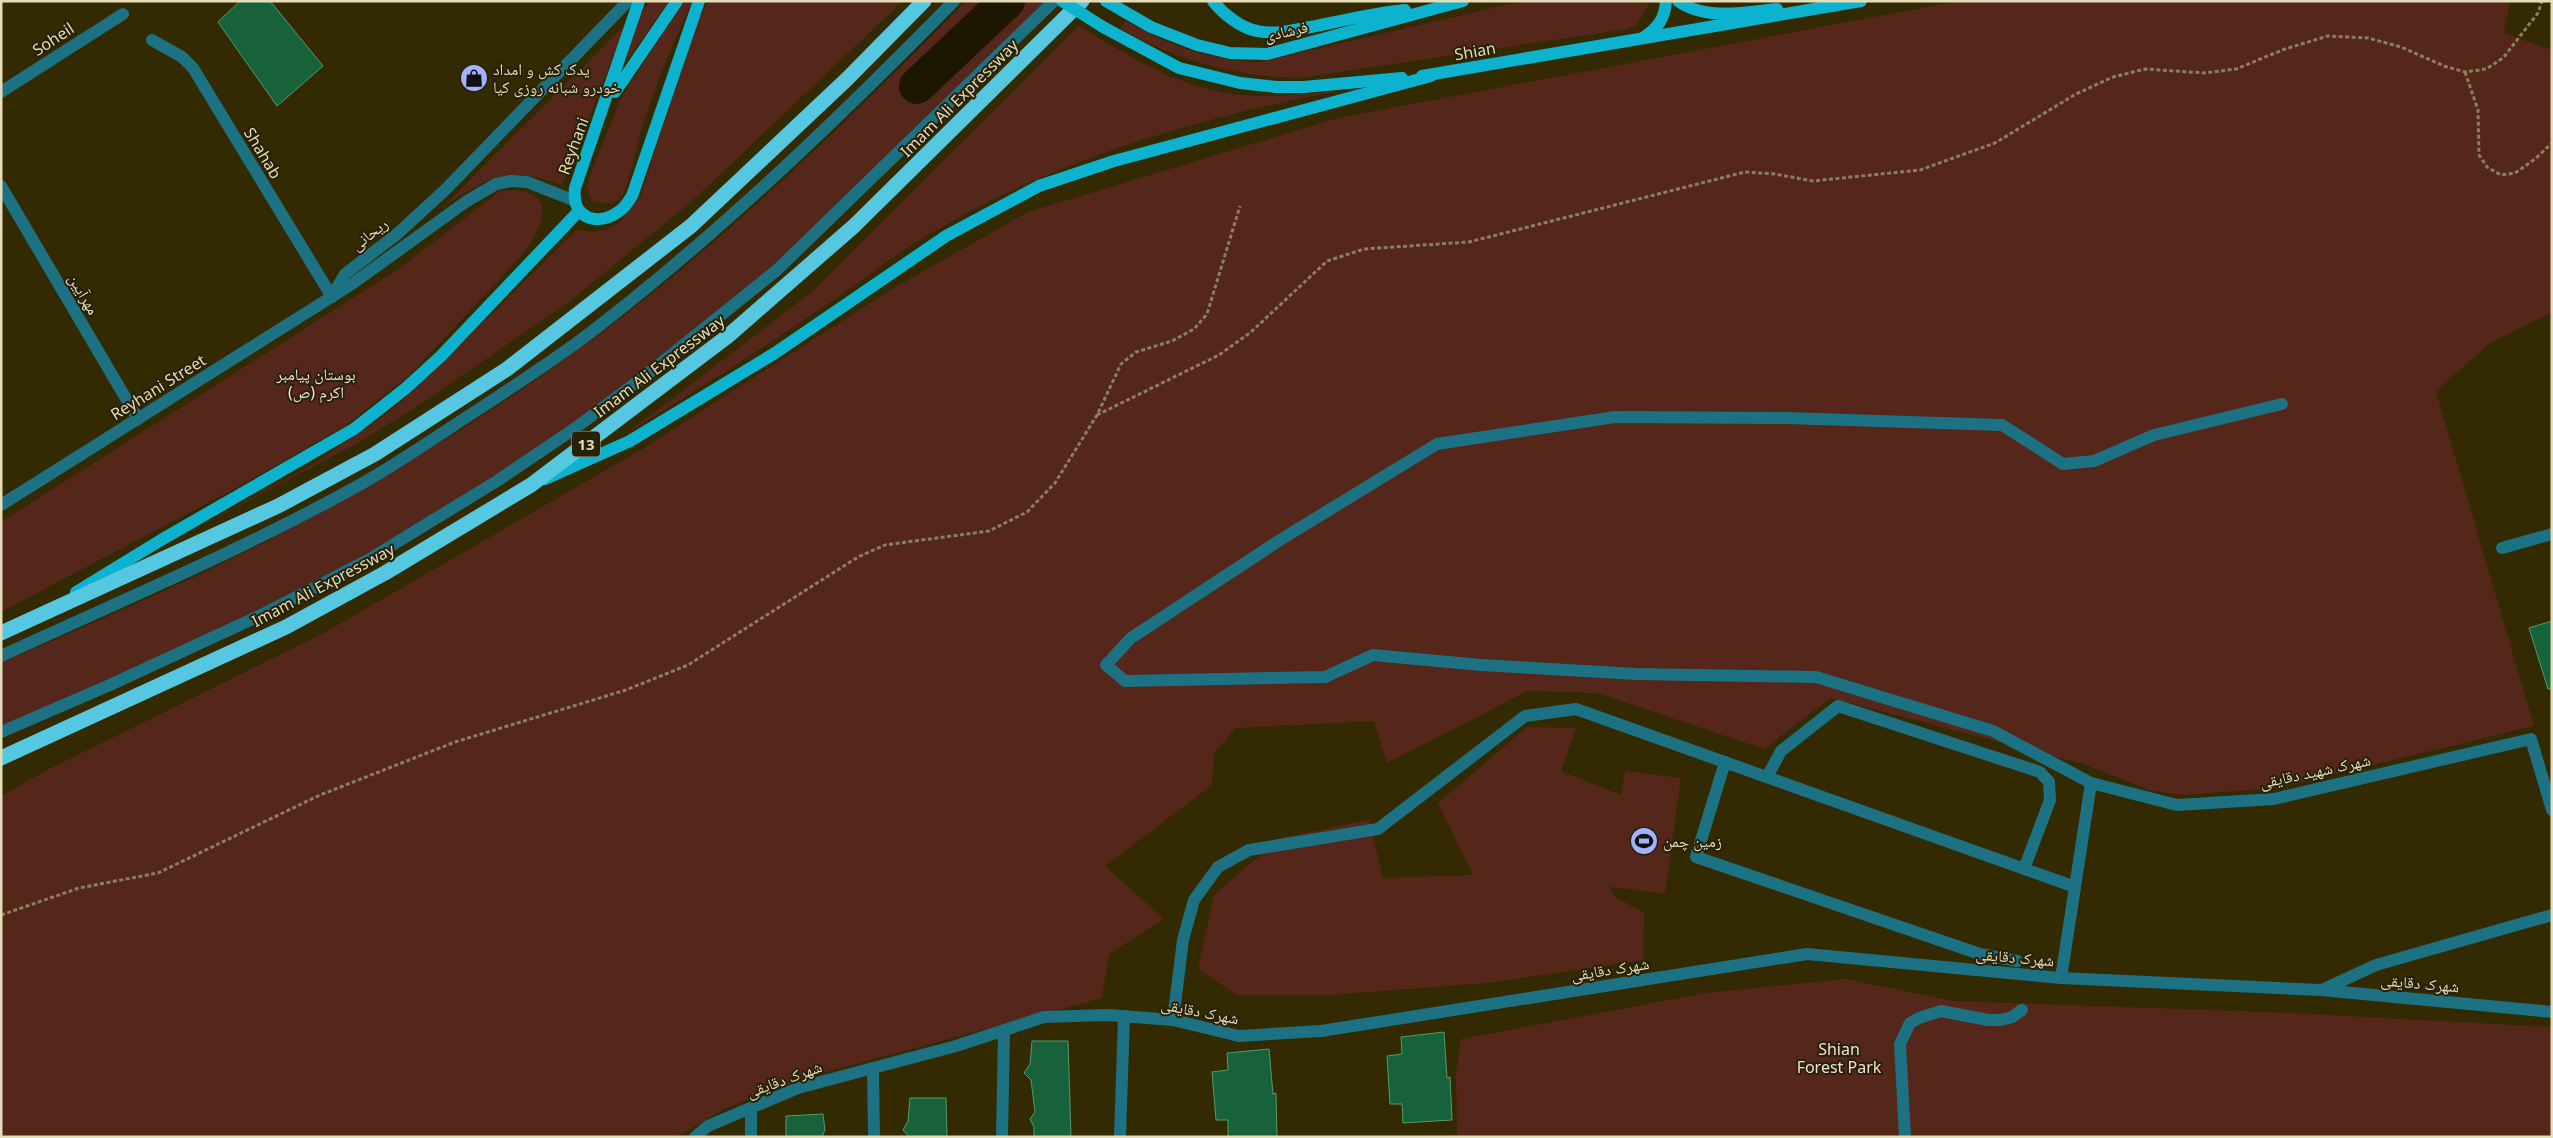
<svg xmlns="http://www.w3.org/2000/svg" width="2553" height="1138" viewBox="0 0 2553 1138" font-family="'Noto Sans','Noto Naskh Arabic',sans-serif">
	<rect width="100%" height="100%" fill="#332a01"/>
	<!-- green -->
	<g fill="#55261a">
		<path d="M649,1h20l-42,60c-1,-21 11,-42 22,-60z"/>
		<path d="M684,1h8c-19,43 -37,85 -51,130 -5,16 -10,49 -18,63 -6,11 -20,11 -31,7l-5,-16 3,-10 31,-77z"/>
		<path d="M708,1h195l-212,201 -122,100 -150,103 -61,38 -163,86 123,-68 72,-49 31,-28 155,-154 18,2 13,-3 11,-6 22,-26 57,-175z"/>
		<path d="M966,1h82l-285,276 -158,125 -87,59 -150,94 -130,67 -237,106v-65c69,-30 138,-60 206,-92 136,-66 269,-145 390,-235 134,-100 252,-216 369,-335z"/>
		<path d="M1523,1h126v3l-12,21 -9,4 -328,49c-63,-1 -124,-18 -179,-49l4,-8c44,24 85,40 135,41z"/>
		<path d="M1959,1h551l-6,32 48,17v262l-62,31 -54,48 98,335 -256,62 -96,7 -33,-5 -66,-26 -252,-66 -67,51 -167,-56 -69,-2 -141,72 -13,-42 -138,7 -22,25 -2,32 -107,81 59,53 -55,35 -7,44 -298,80 -80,31 -47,28h-676v-341l48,-27 273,-135 322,-186 248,-159 136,-77 310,-94z"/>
		<path d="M625,25l-52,136 -11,24c-54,-20 -75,-8 -120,23z"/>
		<path d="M1079,26c45,27 89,55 141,66 38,8 79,2 118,-1 -137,26 -276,67 -398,137 -45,25 -84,58 -127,86 -62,42 -126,82 -190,122l190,-145z"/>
		<path d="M512,190c48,3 29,38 12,63l-114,122 -65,51 -107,61 -237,125v-90l399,-254 100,-77z"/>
		<path d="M1527,727l49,1 -15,43 60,24 4,-24 56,7 -16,116 -55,-7 4,9 30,17 -1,47 -156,23 -157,12h-93l-39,-26 16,-74 66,-57 89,-18 14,58 90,-3 -35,-72z"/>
		<path d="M1846,979l108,22 338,12 260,14v110h-1115l20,-2 -1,-61 5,-35 245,-46z"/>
	</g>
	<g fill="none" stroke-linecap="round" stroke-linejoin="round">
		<!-- river -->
		<path stroke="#1d1600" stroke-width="36" d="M917,86l90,-85"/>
	</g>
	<!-- building -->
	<g fill="#17623a" stroke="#559a6f">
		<path d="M240,1h30l53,65 -46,40 -59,-84z"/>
		<path d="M2552,621v68h-4l-19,-61z"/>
		<path d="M1444,1032l3,46 3,-1 2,43 -49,3 -1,-19h-12l-3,-48 15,-2 -1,-17z"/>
		<path d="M1032,1041h36l3,96h-37v-10l-4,-8 5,-7 -4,-32 -7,-7 6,-9z"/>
		<path d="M1269,1049l4,45 3,-1 1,44h-49v-17h-12l-4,-48 16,-2 -1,-17z"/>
		<path d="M910,1098h36l1,39h-38l-6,-7 5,-9z"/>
		<path d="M823,1114l2,16 -3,7h-36v-21z"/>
	</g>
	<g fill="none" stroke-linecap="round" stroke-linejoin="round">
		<!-- path -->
		<g stroke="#8a815a" stroke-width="3" stroke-dasharray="4 2.5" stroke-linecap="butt">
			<path d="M2465,72l13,38 1,45 8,12 14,8 14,-2 20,-14 17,-16"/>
			<path d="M1097,415l122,-60 32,-23 76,-71 37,-12 105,-7 276,-70 30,2 38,7 107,-11 75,-27 81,-49 37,-17 32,-8 60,4 31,-4 49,-20 43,-13 40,2 33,9 43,19 21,6 21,-3 17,-11 35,-45 4,-12"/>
			<path d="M1,915l78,-27 79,-15 162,-78 135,-53 171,-52 62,-25 170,-108 27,-12 104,-14 38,-19 28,-29 42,-68 24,-51 15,-12 36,-11 22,-12 13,-15 33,-108"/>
		</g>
		<!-- minor -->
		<g stroke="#1c7182" stroke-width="12">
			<path d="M152,40l30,17 11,11 139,229"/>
			<path d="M1,92l122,-78"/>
			<path d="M1,186l137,233"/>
			<path d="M333,294l12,-20 51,-39 49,-45 183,-189"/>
			<path d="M1,505l351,-221 115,-83 29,-17 15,-3 16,1 46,18"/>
			<path d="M2502,548l50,-14"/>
			<path d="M1,656c121,-56 244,-107 360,-172 41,-23 79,-50 118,-75 39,-26 79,-51 116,-80 128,-99 245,-212 359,-328"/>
			<path d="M1,732l109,-47 149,-69 109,-56 129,-79 77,-52 71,-53 132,-106 277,-269"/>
			<path d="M1725,762l-29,95 284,97 37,7"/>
			<path d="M1767,777l14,-26 57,-45 202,66 9,10 1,18 -26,69"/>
			<path d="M2091,783l-98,-52 -177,-54 -180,-3 -155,-9 -108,-10 -48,22 -200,4 -19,-16 25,-27 149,-98 157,-96 178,-27 171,1 216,7 61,39 31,-3 60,-26 128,-31"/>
			<path d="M2061,978l30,-195 86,22 97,-6 257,-60 21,71"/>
			<path d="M2322,990l54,-25 176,-50"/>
			<path d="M1173,1020l10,-80 11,-40 24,-33 31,-17 129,-21 147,-113 51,-7 499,178"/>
			<path d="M873,1068l1,69"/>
			<path d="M751,1108v29"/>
			<path d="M695,1137l13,-11 90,-38 158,-42 88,-29 63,-2 66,5 66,16 82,-5 486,-77 254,24 260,12 231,22"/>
			<path d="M1002,1137l2,-107"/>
			<path d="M1120,1137l4,-121"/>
			<path d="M1905,1137l-5,-93 10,-21 9,-5 22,-7 47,9h13l11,-3 10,-7"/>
		</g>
		<!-- major -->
		<g stroke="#0db2cf" stroke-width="12">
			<path d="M639,1l-64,187c-4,32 25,40 47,21 4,-3 7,-9 10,-13l67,-195"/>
			<path d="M1106,1l45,26 46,18 33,8 37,1 196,-53"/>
			<path d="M1213,1c10,13 28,27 44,30 18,4 36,-1 53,-4 32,-6 63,-14 95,-17"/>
			<path d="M1678,1c27,20 68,11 99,8"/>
			<path d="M1103,27l76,41 61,15 36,4h28l98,-9"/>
			<path d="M1644,37c14,-9 21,-19 22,-36"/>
			<path d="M1422,76l439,-75"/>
			<path d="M615,92l62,-91"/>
			<path d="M545,479l85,-38 145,-88 171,-117 93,-50 75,-25 317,-85"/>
			<path d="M76,592l85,-52 193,-111 52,-41 35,-32 137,-144"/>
		</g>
		<!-- highway -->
		<g stroke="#56c7e1" stroke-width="15">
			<path d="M1,633l277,-127 97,-52 132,-85 184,-143 156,-147 77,-78"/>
			<path d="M1,758l285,-131 99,-54 146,-88 197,-149 126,-110 228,-225"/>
		</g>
		<!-- major-bridge -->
		<path stroke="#0db2cf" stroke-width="12" d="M1062,1l41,26"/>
	</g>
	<!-- icons -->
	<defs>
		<g id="shop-disc" transform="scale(1.4375)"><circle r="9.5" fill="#a3b2fd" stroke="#272109"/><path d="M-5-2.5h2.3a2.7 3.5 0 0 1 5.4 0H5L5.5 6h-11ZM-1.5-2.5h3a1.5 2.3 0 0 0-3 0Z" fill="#111"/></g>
		<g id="stadium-disc" transform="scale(1.4375)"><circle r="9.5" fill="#a3b2fd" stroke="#272109"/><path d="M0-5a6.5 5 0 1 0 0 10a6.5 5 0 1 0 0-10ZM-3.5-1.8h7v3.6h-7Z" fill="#111"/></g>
	</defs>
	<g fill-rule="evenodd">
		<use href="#shop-disc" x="474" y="78"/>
		<use href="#stadium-disc" x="1644" y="841"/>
	</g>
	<g text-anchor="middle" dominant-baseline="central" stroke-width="4" stroke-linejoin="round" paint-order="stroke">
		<!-- shield labels -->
		<rect fill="#272109" stroke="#aca484" stroke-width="1" x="572" y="431.5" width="28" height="25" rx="4"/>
		<g font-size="15" font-weight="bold" fill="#e5dcb8">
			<text x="586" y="444">13</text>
		</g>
		<!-- street labels -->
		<g font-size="16" fill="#e5dcb8" stroke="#272109">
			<text transform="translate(1286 31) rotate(-13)">فرشادی</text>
			<text transform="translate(53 39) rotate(-33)">Soheil</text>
			<text transform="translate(1475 51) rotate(-10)">Shian</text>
			<text transform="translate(959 98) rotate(-45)">Imam Ali Expressway</text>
			<text transform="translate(573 146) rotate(-70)">Reyhani</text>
			<text transform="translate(263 153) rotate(59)">Shahab</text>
			<text transform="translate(369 234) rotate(-38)">ریحانی</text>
			<text transform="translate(84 294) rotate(60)">مهرآیین</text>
			<text transform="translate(659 366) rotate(-37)">Imam Ali Expressway</text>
			<text transform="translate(158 387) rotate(-32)">Reyhani Street</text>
			<text transform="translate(323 585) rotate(-28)">Imam Ali Expressway</text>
			<text transform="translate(2315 771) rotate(-12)">شهرک شهید دقایقی</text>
			<text transform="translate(2015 957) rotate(5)">شهرک دقایقی</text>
			<text transform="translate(1610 969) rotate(-9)">شهرک دقایقی</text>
			<text transform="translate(2420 983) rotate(5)">شهرک دقایقی</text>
			<text transform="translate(1200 1011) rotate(11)">شهرک دقایقی</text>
			<text transform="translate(784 1079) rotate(-20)">شهرک دقایقی</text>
		</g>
		<!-- poi labels -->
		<g font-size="16" fill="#e5dcb8" stroke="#272109" text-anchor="start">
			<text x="493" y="69">یدک کش و امداد<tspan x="493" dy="18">خودرو شبانه روزی کیا</tspan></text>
			<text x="1663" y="841">زمین چمن</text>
		</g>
		<!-- park labels -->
		<g font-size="16" fill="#f7ddd7" stroke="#272109">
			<text x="316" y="374">بوستان پیامبر<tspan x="316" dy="18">اکرم (ص)</tspan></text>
			<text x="1839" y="1049">Shian<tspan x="1839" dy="18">Forest Park</tspan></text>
		</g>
	</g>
	<!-- border -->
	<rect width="2553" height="1138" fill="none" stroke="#e5dcb8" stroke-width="5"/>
</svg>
